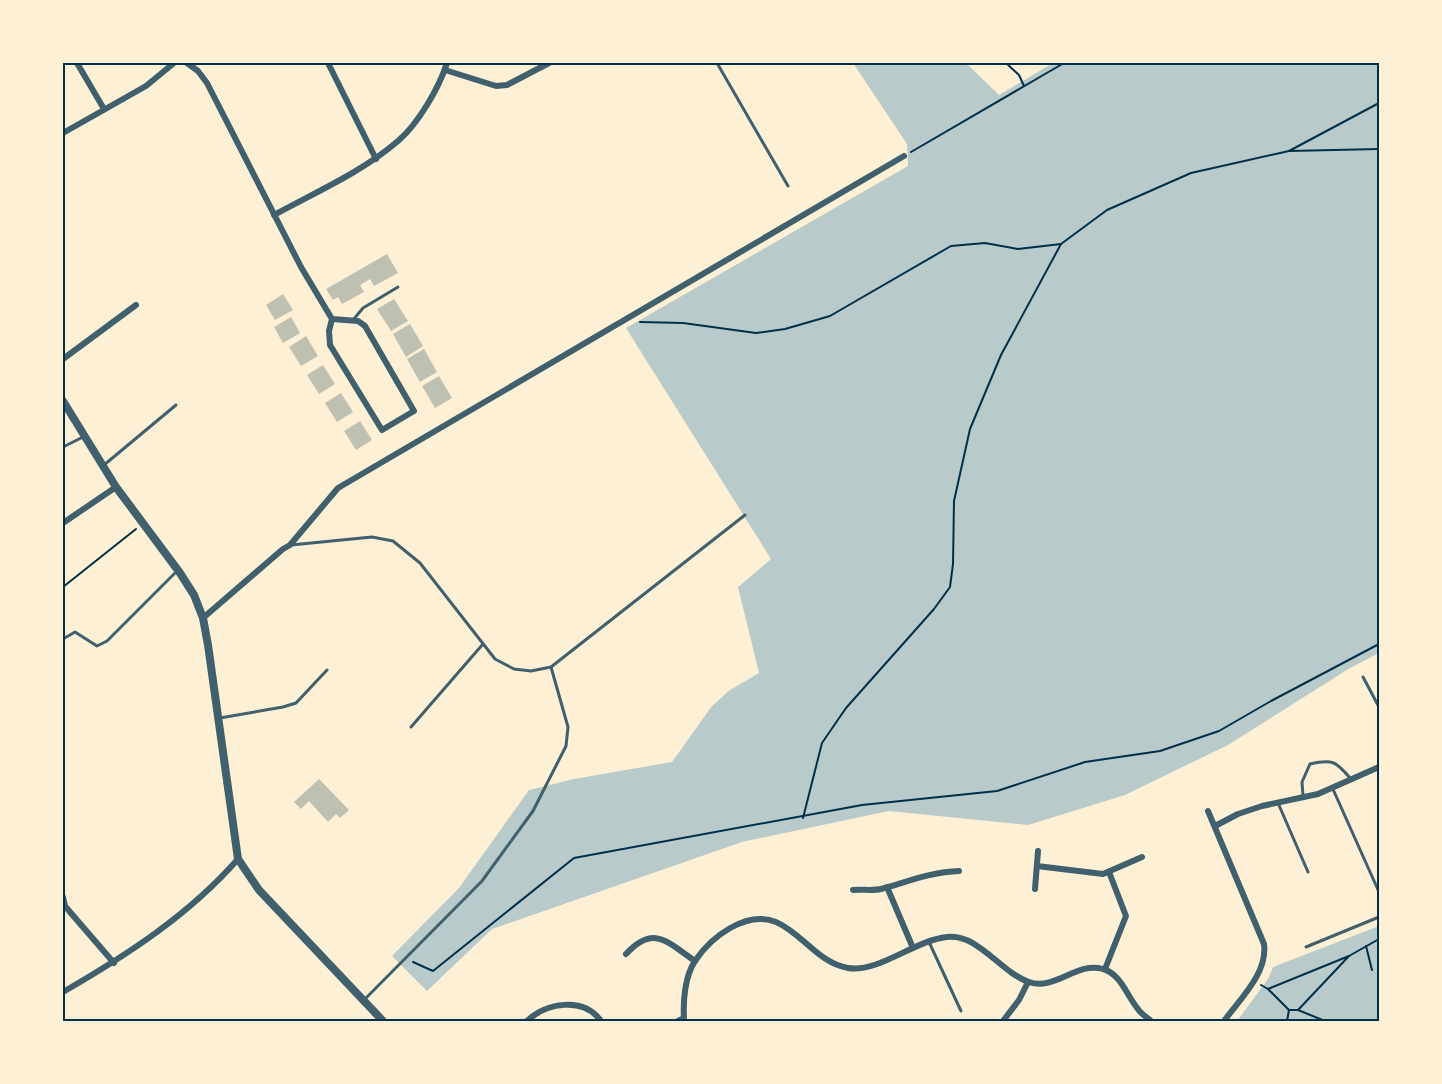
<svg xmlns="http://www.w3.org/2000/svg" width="1442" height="1084" viewBox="0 0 1442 1084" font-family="'Work Sans',sans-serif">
	<rect width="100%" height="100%" fill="#fdf0d5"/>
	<!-- green -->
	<g fill="#b9caca">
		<path d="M853,63h113l33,32 54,-32h326v590l-29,15 -122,77 -103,50 -97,30 -139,-14 -147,31 -250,87 -65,62 -35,-35 67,-68 70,-98 45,-11 98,-17 40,-56 18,-16 29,-17 -21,-86 33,-28 -145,-231 282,-162 -1,-22z"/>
		<path d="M1379,926v95h-142l31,-42 5,-12z"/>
	</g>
	<!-- building -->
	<g fill="#bec0b2">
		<path d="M387,254l11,19 -24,13 -4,-7 -10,6 4,7 -22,12 -4,-7 -5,3 -7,-11z"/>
		<path d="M283,294l10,16 -18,10 -9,-15z"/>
		<path d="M394,299l14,22 -17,10 -14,-22z"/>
		<path d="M291,317l9,16 -17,10 -9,-16z"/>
		<path d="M410,324l13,22 -17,11 -13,-23z"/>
		<path d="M306,336l12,20 -17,10 -12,-19z"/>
		<path d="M424,349l13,23 -17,10 -13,-23z"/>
		<path d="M323,365l12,19 -16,10 -12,-19z"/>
		<path d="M439,376l13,22 -17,10 -13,-22z"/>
		<path d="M341,393l12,19 -16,10 -12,-19z"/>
		<path d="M360,421l12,19 -16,10 -12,-19z"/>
		<path d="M319,779l30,31 -9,8 -4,-4 -8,8 -19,-21 -8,8 -7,-7z"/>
	</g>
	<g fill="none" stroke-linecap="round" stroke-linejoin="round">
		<!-- path -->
		<g stroke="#003049" stroke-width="2">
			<path d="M1006,63l13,12 5,11"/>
			<path d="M1379,103l-90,48 90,-2"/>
			<path d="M911,152l153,-89"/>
			<path d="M640,322l43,1 73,10 29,-4 45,-13 121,-70 34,-3 33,6 43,-5"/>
			<path d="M63,587l73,-58"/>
			<path d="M803,818l19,-75 24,-35 88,-99 16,-22 3,-23 1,-63 16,-72 31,-74 60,-111 46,-34 84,-37 98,-22"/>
			<path d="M1366,946l6,24"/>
			<path d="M1349,956l30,-17"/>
			<path d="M413,962l20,9 141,-113 288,-53 135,-14 88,-29 75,-11 59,-20 52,-30 108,-57"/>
			<path d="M1261,985l7,4 81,-33 -51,54h-9l-2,11"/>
			<path d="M1268,989l21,21"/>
			<path d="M1298,1010l27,11"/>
		</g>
		<!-- service -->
		<g stroke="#3f606c" stroke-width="3">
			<path d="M717,63l71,123"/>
			<path d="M353,320l10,-12 35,-21"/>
			<path d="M63,447l20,-10"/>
			<path d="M104,465l72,-60"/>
			<path d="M291,545l81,-8 21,4 27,22 75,96 19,10 17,2 20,-4 194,-152"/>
			<path d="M63,639l12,-7 22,14 10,-5 70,-70"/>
			<path d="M1363,677l16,30"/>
			<path d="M220,718l63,-11 13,-4 31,-33"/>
			<path d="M411,727l72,-83"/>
			<path d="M1332,787l47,105"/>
			<path d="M1303,796l-1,-14 8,-18c22,-5 26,-3 40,14"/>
			<path d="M1278,803l30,69"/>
			<path d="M929,942l32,69"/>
			<path d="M1306,947l73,-30"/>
			<path d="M365,999l117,-118 51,-70 33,-65 2,-19 -17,-60"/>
		</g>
		<!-- minor -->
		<g stroke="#3f606c" stroke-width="6">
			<path d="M77,63l27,46"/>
			<path d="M187,63l11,8 9,12 94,184 31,52 -3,12 1,14 52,85 32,-19 -49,-85 -7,-5 -26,-2"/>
			<path d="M328,63l48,96"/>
			<path d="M445,70l51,16 11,-1 42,-22"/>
			<path d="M63,133l83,-47 28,-23"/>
			<path d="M274,215c42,-23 88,-43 124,-74 20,-17 41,-53 49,-78"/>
			<path d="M63,359l73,-54"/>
			<path d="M63,523l53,-36"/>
			<path d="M203,618l80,-69 7,-4 48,-57 566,-332"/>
			<path d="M1208,811l56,133c4,29 -24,55 -40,77"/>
			<path d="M1215,826l23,-12 24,-8 56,-12 61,-27"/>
			<path d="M1037,866l66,8 39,-17"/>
			<path d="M887,887l26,61"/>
			<path d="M1035,889l3,-38"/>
			<path d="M853,890c9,-1 19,1 28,-1 26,-7 50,-17 78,-18"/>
			<path d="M63,897l2,9 5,6 44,51"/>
			<path d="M626,954c28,-30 41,-12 69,7"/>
			<path d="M1105,969l21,-53 -17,-44"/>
			<path d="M63,992c64,-37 126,-77 175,-133"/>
			<path d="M527,1021c19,-18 56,-25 74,0"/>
			<path d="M678,1021l6,-3c-1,-18 1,-42 11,-57 16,-24 51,-51 81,-39 26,11 42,41 72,46 31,5 67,-28 99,-31 31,-4 54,36 82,45 26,9 48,-21 74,-13 18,5 24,27 35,40 3,5 9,8 13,12"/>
			<path d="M1003,1021l16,-21 9,-18"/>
		</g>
		<!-- tertiary -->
		<path stroke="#3f606c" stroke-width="8" d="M63,401l53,86 64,86 14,22 9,23 5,27 30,214 21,31 124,131"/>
	</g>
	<!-- border -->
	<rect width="1442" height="1084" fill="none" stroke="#fdf0d5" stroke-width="129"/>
	<rect x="64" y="64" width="1314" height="956" fill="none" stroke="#003049" stroke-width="2"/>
</svg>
